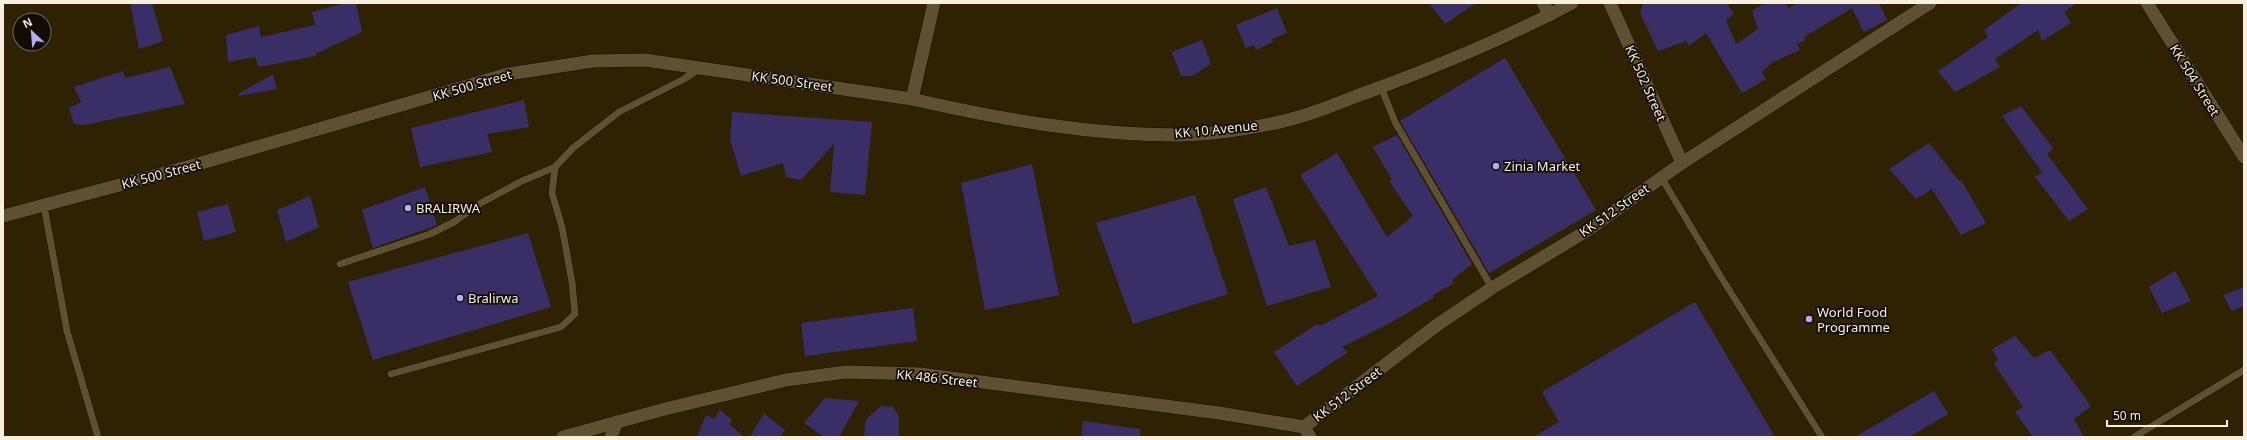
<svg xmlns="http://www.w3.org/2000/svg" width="2247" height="440" viewBox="0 0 2247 440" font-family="'Noto Sans',sans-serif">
	<rect width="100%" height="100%" fill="#2f2203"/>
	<!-- building -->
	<g fill="#392f66">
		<path d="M130,3h22l11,38 -24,8z"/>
		<path d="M345,3h11l6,29 -47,22 1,2 -57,11 -4,-10 -27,5 -2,-27 33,-9 2,11 54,-12 -3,-13z"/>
		<path d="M1429,3h47l-31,21z"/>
		<path d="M1643,3h84l7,11 -8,6 10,24 22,-15 -6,-18 13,-8h20l4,5 8,-5h82l8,17 -23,12 -12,-24 -48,29 2,3 -9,4 3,6 -29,13 -9,9 4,7 -24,14 -36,-60 -17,13 -3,-5 -28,10 -18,-38z"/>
		<path d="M2021,3h56l-13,9 7,11 -29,18 -4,-11 -43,29 5,8 -45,25 -17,-21 50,-34 -4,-7z"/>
		<path d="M1277,8l10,25 -15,6 1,3 -17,8 -2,-5 -8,3 -10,-23z"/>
		<path d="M1202,40l9,24 -19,12h-11l-9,-24z"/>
		<path d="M1505,58l91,152 -107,63 -89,-152z"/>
		<path d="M170,67l15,37 -101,21 -10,-1 -5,-16 12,-6 -7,-15 49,-16 2,7z"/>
		<path d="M273,74l4,15 -38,7 -1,-2z"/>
		<path d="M524,100l5,27 -42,7 5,18 -72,15 -9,-39z"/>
		<path d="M2021,106l32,42 -6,6 41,55 -19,12 -34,-44 7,-5 -40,-56z"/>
		<path d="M732,112l140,10 -7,73 -35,-3 4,-48 -33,36 -15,-3 -3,-14 -42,13 -11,-36z"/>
		<path d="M1397,135l75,129 -20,16 2,3 -21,12 1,2 -42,25 -50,25 6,5 -51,34 -23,-34 43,-28 3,2 58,-30 -78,-121 37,-22 50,84 26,-21 -24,-35 3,-1 -19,-33z"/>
		<path d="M1929,143l30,38 2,-1 25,43 -25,12 -29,-46 -16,10 -27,-30z"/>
		<path d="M1032,164l27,131 -74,15 -24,-127z"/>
		<path d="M425,187l12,38 -64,23 -11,-38z"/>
		<path d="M1266,187l23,59 26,-6 16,47 -64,19 -34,-107z"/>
		<path d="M1195,195l33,99 -95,30 -37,-101z"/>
		<path d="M310,196l9,31 -33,15 -9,-32z"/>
		<path d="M228,204l8,28 -32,9 -7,-29z"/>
		<path d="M528,233l23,74 -178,53 -25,-78z"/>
		<path d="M2175,271l16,30 -29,12 -13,-26z"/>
		<path d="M2244,287v19l-12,5 -9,-16z"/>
		<path d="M1695,302l80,135h-242l26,-15 -17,-30z"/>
		<path d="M913,308l4,33 -112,15 -4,-33z"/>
		<path d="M2015,336l19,22 16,-8 41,56 -17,13 10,18h-51l-18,-25 8,-5 -29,-43 4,-4 -6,-11z"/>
		<path d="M1934,391l14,23 -39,23h-54z"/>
		<path d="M825,398l34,3 -20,36h-15l-20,-14z"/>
		<path d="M881,406l12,1 6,9v21h-35l2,-18z"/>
		<path d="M720,410l12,10 -3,4 15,13h-47l9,-22 8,4z"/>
		<path d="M764,413l21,17 -5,7h-30z"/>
		<path d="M1083,421l57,8v8h-59z"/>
	</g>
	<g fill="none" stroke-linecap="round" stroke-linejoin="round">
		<!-- service casing -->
		<g stroke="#150c00" stroke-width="8">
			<g id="service">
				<path d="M1381,87l14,35 97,166"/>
				<path d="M1661,177l60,100 101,160"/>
				<path d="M44,206l23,125 31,106"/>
				<path d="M340,264l90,-30 24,-12 27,-19 41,-22 33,-14"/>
				<path d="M391,374l170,-47 14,-13 -3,-32 -10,-55 -10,-34 3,-26 18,-19 46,-36 65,-33 15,-10"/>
				<path d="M2134,437l110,-67"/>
			</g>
		</g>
		<!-- minor casing -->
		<g stroke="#150c00" stroke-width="14">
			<g id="minor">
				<path d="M934,3l-22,96c87,20 177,36 267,36 34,0 93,-9 126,-20 23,-7 45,-17 68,-25 68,-25 135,-53 199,-87"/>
				<path d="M1543,3l7,12"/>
				<path d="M1610,3l72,160"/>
				<path d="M2147,3l97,154"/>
				<path d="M3,216l188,-50 317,-92 85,-13 52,-1 267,39"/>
				<path d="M1304,427l133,-102 55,-37 96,-58 94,-67 248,-160"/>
				<path d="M563,437l102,-28 121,-29 60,-8 74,2 299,39 85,14 6,10"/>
				<path d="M611,437l6,-15"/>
			</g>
		</g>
		<!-- service -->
		<use href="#service" stroke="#5e5031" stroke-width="7"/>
		<!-- minor -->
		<use href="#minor" stroke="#5e5031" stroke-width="13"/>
	</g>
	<!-- markers -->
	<g fill="#b5acf8" stroke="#120d03" stroke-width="1.5">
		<circle cx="1496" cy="166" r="4"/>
		<circle cx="408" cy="208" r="4"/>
		<circle cx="460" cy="298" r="4"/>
		<circle cx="1809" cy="319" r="4"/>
	</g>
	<g text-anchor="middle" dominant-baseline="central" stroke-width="3.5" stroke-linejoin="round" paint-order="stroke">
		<!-- street labels -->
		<g font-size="13" fill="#f8efde" stroke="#120d03">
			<text transform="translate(2195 80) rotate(58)">KK 504 Street</text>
			<text transform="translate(792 81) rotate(8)">KK 500 Street</text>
			<text transform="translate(1646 83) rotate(66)">KK 502 Street</text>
			<text transform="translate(472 85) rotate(-16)">KK 500 Street</text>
			<text transform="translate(1216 129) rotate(-6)">KK 10 Avenue</text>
			<text transform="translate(161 174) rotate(-15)">KK 500 Street</text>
			<text transform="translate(1614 210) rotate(-35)">KK 512 Street</text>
			<text transform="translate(937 378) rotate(6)">KK 486 Street</text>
			<text transform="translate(1347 394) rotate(-37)">KK 512 Street</text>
		</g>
		<!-- poi labels -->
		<g font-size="13" fill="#f8efde" stroke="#120d03" text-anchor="start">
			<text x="1504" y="166">Zinia Market</text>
			<text x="416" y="208">BRALIRWA</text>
			<text x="468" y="298">Bralirwa</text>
			<text x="1817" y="312">World Food<tspan x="1817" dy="15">Programme</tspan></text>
		</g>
	</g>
	<!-- border -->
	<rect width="2247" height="440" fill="none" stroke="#f8efde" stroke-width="8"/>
	<!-- north arrow -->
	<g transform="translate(32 32) rotate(334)"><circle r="19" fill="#120d03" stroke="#6e675b"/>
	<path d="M0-3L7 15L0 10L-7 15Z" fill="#b5acf8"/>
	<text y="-6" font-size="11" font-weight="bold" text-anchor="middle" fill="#f8efde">N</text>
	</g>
	<!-- scale -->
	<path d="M2107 420v6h120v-6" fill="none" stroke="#f8efde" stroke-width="2"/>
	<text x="2113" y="420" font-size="12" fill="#f8efde" stroke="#120d03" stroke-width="3" paint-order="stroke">50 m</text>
</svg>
